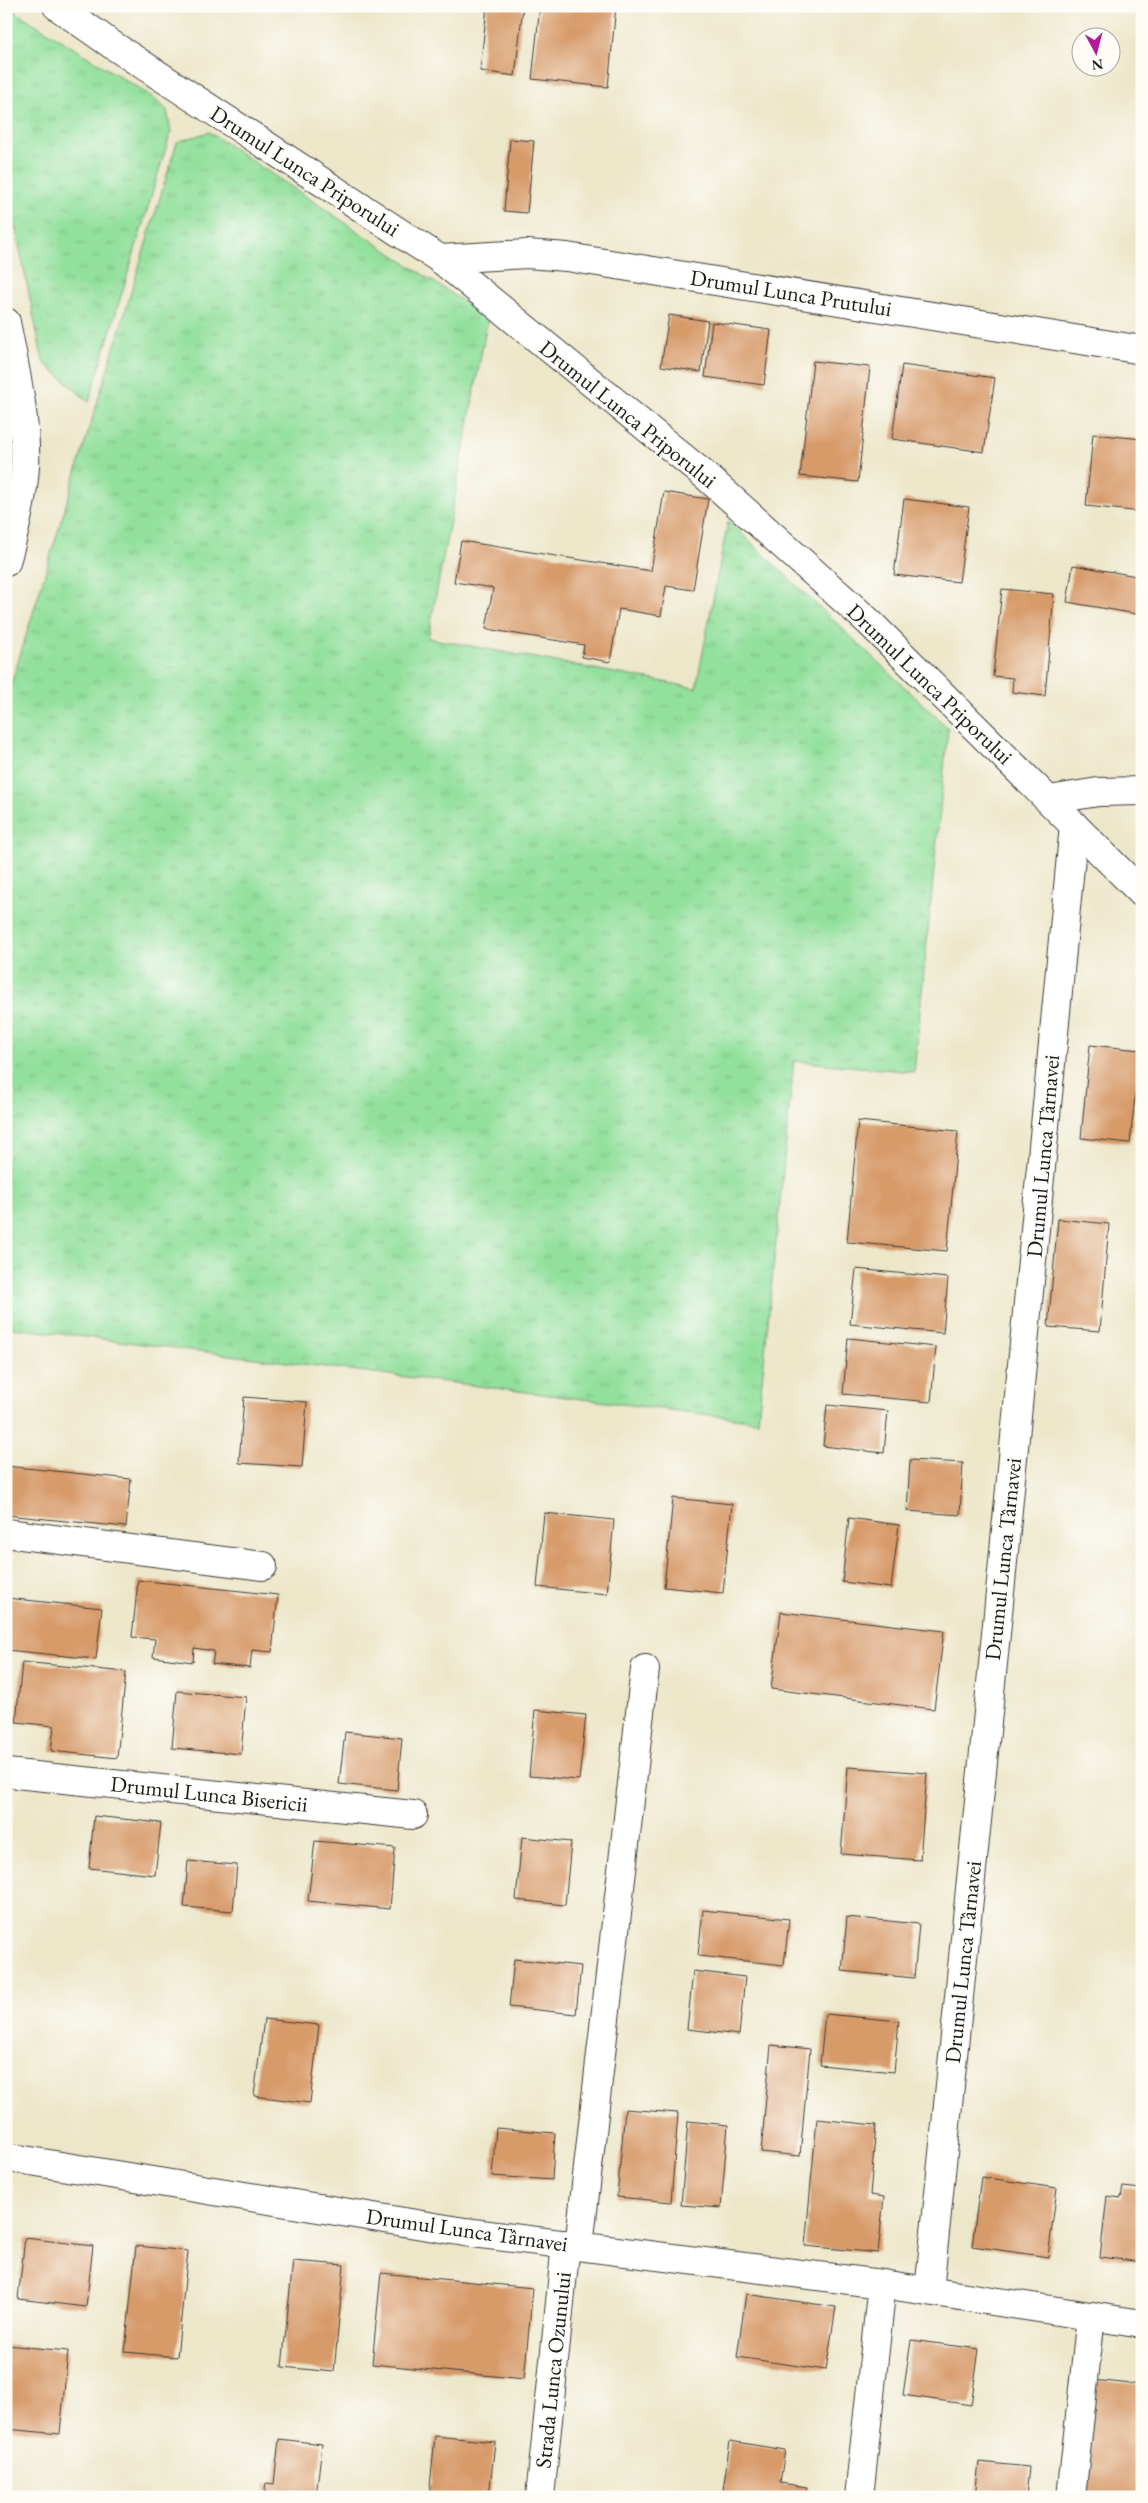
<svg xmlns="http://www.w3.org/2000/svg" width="1148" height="2503" viewBox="0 0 1148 2503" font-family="'EB Garamond',serif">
	<defs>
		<pattern id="grass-tufts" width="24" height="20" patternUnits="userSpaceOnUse" patternTransform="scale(1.25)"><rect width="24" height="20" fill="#93e09d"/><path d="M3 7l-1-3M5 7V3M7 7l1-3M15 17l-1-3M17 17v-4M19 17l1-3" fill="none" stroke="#7ec087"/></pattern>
	</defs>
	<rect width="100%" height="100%" fill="#fdfcf7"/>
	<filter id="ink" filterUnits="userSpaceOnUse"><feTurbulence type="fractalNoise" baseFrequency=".02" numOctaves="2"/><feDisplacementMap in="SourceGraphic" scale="10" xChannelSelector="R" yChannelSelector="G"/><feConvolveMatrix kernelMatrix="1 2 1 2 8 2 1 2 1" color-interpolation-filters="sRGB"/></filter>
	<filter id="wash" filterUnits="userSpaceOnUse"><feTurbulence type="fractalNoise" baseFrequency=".0096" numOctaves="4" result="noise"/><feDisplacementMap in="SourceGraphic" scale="20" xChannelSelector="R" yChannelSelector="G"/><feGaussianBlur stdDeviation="1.12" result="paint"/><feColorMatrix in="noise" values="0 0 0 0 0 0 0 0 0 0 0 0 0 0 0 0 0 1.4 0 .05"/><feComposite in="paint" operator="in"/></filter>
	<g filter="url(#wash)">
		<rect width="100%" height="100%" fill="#ede7ca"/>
		<!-- grass -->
		<g fill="url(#grass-tufts)" stroke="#587e5c">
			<path d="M6,6l145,90 16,14 4,21 -82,271 -46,-40 -37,-180z"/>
			<path d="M209,132l279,186 -60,320 268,50 32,-167 220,207 -34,344 -120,-11 -36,360 -752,-94v-626l171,-559z"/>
		</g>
		<g id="blocks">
			<!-- building -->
			<g fill="#d79a69">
				<path d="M487,6h36l-8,70 -35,-5z"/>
				<path d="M540,6h76l-8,81 -76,-8z"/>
				<path d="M510,139l24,2 -7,72 -23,-2z"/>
				<path d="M669,315l39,6 -7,51 -40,-6z"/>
				<path d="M712,322l59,8 -7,55 -59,-8z"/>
				<path d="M813,361l57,6 -12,115 -58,-6z"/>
				<path d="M902,365l93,13 -11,74 -92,-13z"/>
				<path d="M1093,434l49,5v73l-56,-6z"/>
				<path d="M664,492l44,7 -15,91 -27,-4 -5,30 -42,-7 -9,53 -28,-5 2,-12 -98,-16 7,-41 -39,-6 7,-41 190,30z"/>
				<path d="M904,499l65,8 -10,75 -65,-7z"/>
				<path d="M1073,565l69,12v38l-75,-13z"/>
				<path d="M1002,589l52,5 -9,102 -33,-4 1,-14 -20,-2z"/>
				<path d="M1090,1045l50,5 -10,93 -49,-5z"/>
				<path d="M858,1121l100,10 -11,120 -100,-9z"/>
				<path d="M1058,1219l51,5 -9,107 -52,-4z"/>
				<path d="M856,1269l92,9 -5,55 -93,-9z"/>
				<path d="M848,1338l88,9 -5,55 -88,-8z"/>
				<path d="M244,1397l63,5 -5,65 -63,-4z"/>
				<path d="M827,1405l61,6 -4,42 -61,-7z"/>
				<path d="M910,1460l53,3 -3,52 -53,-4z"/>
				<path d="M6,1466l125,13 -5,48 -120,-12z"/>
				<path d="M673,1498l59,6 -9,89 -59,-6z"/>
				<path d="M544,1513l70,7 -7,74 -70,-7z"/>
				<path d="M849,1518l50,7 -8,63 -49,-6z"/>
				<path d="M138,1580l140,15 -6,57 -20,-2 -2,18 -38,-4 2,-13 -20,-3 -1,14 -40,-5 2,-18 -23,-2z"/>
				<path d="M6,1598l96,10 -6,51 -90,-9z"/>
				<path d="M781,1612l163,19 -10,78 -163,-20z"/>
				<path d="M22,1662l104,10 -9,86 -66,-7 3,-25 -38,-4z"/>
				<path d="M177,1691l69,6 -5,57 -69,-6z"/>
				<path d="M535,1710l51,5 -7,65 -50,-4z"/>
				<path d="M345,1732l57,6 -5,52 -58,-6z"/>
				<path d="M848,1767l79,6 -7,87 -79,-6z"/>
				<path d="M94,1816l67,7 -6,52 -66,-7z"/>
				<path d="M522,1837l49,5 -6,63 -49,-5z"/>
				<path d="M315,1841l80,7 -5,61 -82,-8z"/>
				<path d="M188,1861l49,4 -4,46 -49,-4z"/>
				<path d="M703,1910l86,9 -5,46 -86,-9z"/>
				<path d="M847,1917l72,7 -5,54 -72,-7z"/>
				<path d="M514,1959l67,7 -5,48 -67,-7z"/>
				<path d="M693,1971l52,6 -6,58 -52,-6z"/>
				<path d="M825,2014l74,7 -5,51 -74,-7z"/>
				<path d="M264,2019l55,6 -9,78 -56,-7z"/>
				<path d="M771,2045l39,4 -10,107 -39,-4z"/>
				<path d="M625,2109l53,4 -7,89 -54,-5z"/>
				<path d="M817,2119l59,6 -6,70 14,2 -6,56 -73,-7z"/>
				<path d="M688,2121l40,4 -7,83 -40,-3z"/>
				<path d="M496,2128l59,5 -3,47 -60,-4z"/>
				<path d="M981,2177l76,11 -9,69 -76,-11z"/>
				<path d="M1123,2187l19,2v73l-42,-5 7,-61 14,2z"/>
				<path d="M25,2238l68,8 -7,61 -68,-8z"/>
				<path d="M136,2246l52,5 -11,106 -52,-5z"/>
				<path d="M293,2261l51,4 -10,107 -52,-5z"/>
				<path d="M381,2273l152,15 -9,91 -152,-15z"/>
				<path d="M746,2294l90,13 -10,63 -89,-13z"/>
				<path d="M911,2340l68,9 -8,56 -68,-10z"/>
				<path d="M6,2345l62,6 -8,83 -54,-5z"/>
				<path d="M1093,2380l49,5v112h-61z"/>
				<path d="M435,2436l60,6 -6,55h-60z"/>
				<path d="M279,2439l43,5 -6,53h-52l2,-14 8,1z"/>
				<path d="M730,2441l55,9 -5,33 27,4 -1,10h-84z"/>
				<path d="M979,2462l50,5 -3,30h-51z"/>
			</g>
		</g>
	</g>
	<g filter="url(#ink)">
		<use href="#blocks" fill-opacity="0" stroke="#3b3a36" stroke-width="1"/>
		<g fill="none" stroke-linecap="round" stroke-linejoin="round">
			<!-- minor casing -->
			<g stroke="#3b3a36" stroke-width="30">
				<g id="minor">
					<path d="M57,6l54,38 329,215 267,218 162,145 273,271"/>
					<path d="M440,259l87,-5 40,3 575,93"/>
					<path d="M6,322c9,47 21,97 19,145 -2,32 -10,64 -19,95"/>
					<path d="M1049,800l49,-8 44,-1"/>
					<path d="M6,1533l257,33"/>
					<path d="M6,1773l407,42"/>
					<path d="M6,2157l459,75 417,52 260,40"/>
					<path d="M579,2246l66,-577"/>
					<path d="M929,2291l67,-657 78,-809"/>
					<path d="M540,2497l26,-253"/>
					<path d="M859,2497l23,-213"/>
					<path d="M1071,2497l20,-181"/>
				</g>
			</g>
			<!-- minor -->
			<use href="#minor" stroke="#fff" stroke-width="28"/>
		</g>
	</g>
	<g text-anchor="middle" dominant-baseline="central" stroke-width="4" stroke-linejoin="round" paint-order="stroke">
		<!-- street labels -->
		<g font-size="22" fill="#1c1c1c" stroke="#fdfcf7">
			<text transform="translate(305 171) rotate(33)">Drumul Lunca Priporului</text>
			<text transform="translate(791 293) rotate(9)">Drumul Lunca Prutului</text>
			<text transform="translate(628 414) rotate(39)">Drumul Lunca Priporului</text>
			<text transform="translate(930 684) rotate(44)">Drumul Lunca Priporului</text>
			<text transform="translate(1043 1156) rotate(-85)">Drumul Lunca Târnavei</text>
			<text transform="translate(1003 1559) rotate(-84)">Drumul Lunca Târnavei</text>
			<text transform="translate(209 1794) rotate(6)">Drumul Lunca Bisericii</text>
			<text transform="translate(963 1962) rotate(-84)">Drumul Lunca Târnavei</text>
			<text transform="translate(467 2230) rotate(8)">Drumul Lunca Târnavei</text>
			<text transform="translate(553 2370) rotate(-84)">Strada Lunca Ozunului</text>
		</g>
	</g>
	<!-- margin -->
	<rect width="1148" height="2503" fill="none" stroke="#fdfcf7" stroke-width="25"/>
	<!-- north arrow -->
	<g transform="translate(1096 52) rotate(173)"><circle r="24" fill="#fdfcf7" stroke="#a3a29f"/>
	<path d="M0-4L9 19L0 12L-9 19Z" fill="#b5179e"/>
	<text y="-8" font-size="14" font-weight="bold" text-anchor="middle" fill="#1c1c1c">N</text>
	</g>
</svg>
